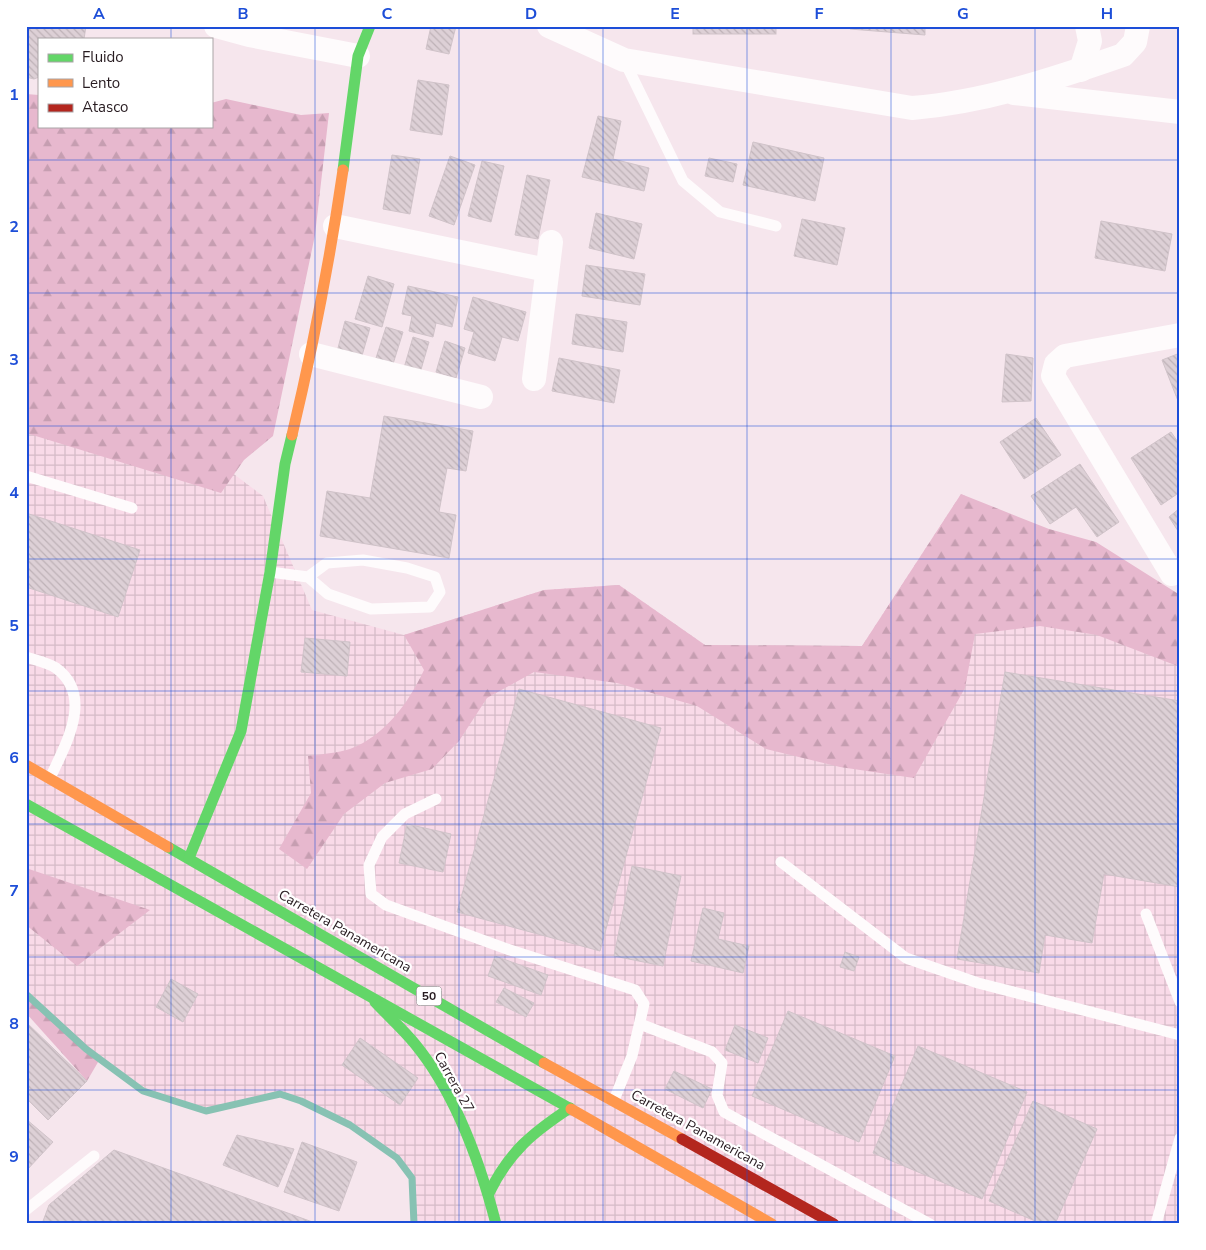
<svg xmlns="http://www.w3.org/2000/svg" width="1206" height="1250" viewBox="0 0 1206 1250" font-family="'Nunito Sans',sans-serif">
	<defs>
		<pattern id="industrial-grid" width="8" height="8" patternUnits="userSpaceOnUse" patternTransform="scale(1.25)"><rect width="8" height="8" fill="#f9dae8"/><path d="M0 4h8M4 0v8" fill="none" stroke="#d5bac7"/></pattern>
		<pattern id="forest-firs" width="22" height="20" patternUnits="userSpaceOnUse" patternTransform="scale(1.25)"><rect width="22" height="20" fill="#e7b8ce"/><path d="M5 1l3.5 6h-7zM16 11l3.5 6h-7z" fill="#c69eb1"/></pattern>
		<pattern id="building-back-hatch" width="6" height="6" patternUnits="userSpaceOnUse" patternTransform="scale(1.25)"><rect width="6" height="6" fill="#ddd0d6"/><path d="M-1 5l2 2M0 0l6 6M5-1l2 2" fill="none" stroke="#beb2b7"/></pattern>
	</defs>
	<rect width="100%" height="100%" fill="#f6e6ed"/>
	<!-- industrial -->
	<path fill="url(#industrial-grid)" d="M26,318l237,178 49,114 92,25 140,-45 75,-5 86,60 157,1 99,-152 219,106v624h-766l-2,-46 -15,-20 -47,-33 -49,-24 -21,-7 -74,17 -63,-20 -57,-42 -60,-55z"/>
	<!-- forest -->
	<g fill="url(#forest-firs)">
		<path d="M26,94l13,1v31h172v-23l15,-4 75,16 28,-2 -14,122 -42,201 -29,24 -23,33 -195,-60z"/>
		<path d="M961,494l88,35 47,13 84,53v72l-83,-32 -57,-9 -65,8 -10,54 -51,90 -74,-11 -74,-18 -69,-43 -80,-23 -83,-11 -47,26 -28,43 -27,28 -47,14 -41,31 -37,55 -28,-20 32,-56 -3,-37c13,-2 30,-3 42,-7 35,-13 59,-47 74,-79l-20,-35 140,-45 75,-5 86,60 157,1z"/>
		<path d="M26,868l124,42 -73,56 -51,-41z"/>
		<path d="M26,992l75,65 -14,24 -61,-68z"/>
	</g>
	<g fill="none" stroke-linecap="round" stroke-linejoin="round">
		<!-- stream -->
		<path stroke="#87c2b3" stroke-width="7" d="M26,994l60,55 57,42 63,20 74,-17 21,7 49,24 47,33 15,20 2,46"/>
	</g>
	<!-- building -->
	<g fill="url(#building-back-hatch)" stroke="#d0c3c9">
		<path d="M26,26h60l-2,13h-45v38l-5,2 -8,-2z"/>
		<path d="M431,26h25l-7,28 -23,-5z"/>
		<rect x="693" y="26" width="83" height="8"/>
		<path d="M851,26h74v9l-75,-6z"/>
		<path d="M418,80l31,5 -7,50 -32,-5z"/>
		<path d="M598,116l23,5 -8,38 36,9 -5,23 -62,-14z"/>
		<path d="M753,142l71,16 -9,43 -72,-16z"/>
		<path d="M392,155l28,4 -10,55 -27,-5z"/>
		<path d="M450,156l25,9 -21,60 -25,-9z"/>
		<path d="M709,158l28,6 -4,18 -28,-6z"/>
		<path d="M482,161l22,5 -13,56 -23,-6z"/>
		<path d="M527,175l23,5 -12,59 -23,-4z"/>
		<path d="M596,213l46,11 -8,35 -45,-11z"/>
		<path d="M802,219l43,9 -8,37 -43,-9z"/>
		<path d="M1101,221l71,13 -7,37 -70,-13z"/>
		<path d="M586,265l59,9 -5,31 -58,-9z"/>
		<path d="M368,276l26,8 -12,43 -27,-8z"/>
		<path d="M408,286l50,11 -6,30 -16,-4 -3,14 -24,-6 3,-15 -10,-2z"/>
		<path d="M473,297l53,15 -8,29 -16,-4 -7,24 -27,-8 6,-21 -10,-3z"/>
		<path d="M576,314l51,8 -4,30 -51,-8z"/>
		<path d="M345,321l25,7 -9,31 -24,-7z"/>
		<path d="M386,327l17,5 -10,32 -17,-6z"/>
		<path d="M413,337l16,5 -9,31 -16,-5z"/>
		<path d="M445,341l20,7 -9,30 -20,-6z"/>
		<path d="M1180,353v53l-18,-46z"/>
		<path d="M1006,354l27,4 -2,43 -29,1z"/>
		<path d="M559,358l61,12 -6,33 -62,-12z"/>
		<path d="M384,416l89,15 -7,40 -19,-3 -8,44 17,3 -7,43 -129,-22 7,-45 43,7z"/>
		<path d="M1036,418l25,37 -37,24 -24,-37z"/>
		<path d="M1171,432l9,13v47l-19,13 -30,-47z"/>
		<path d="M1080,464l39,58 -22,15 -21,-30 -26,17 -19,-28z"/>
		<path d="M1180,508v26l-11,-17z"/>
		<path d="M26,513l114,37 -22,67 -92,-30z"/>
		<path d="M305,638l45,4 -3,34 -46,-4z"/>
		<path d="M1005,672l175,29v186l-76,-13 -12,69 -47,-8 -6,38 -82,-14z"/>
		<path d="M519,689l142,39 -61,223 -143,-39z"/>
		<path d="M407,824l44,10 -8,38 -44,-9z"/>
		<path d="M632,866l49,10 -18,90 -49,-10z"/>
		<path d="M703,908l21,5 -6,26 31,7 -6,27 -52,-12z"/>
		<path d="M845,952l14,5 -5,14 -14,-4z"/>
		<path d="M495,956l53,19 -7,20 -53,-19z"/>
		<path d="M171,979l27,15 -15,28 -27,-15z"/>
		<path d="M504,988l30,15 -8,14 -30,-15z"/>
		<path d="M788,1011l107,45 -36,86 -107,-46z"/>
		<path d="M26,1022l61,59 -39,39 -22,-22z"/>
		<path d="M735,1025l33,13 -10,25 -33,-13z"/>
		<path d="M360,1038l58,40 -18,27 -58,-40z"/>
		<path d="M918,1046l109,46 -45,107 -109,-46z"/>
		<path d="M674,1071l38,18 -9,19 -38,-19z"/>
		<path d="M1033,1101l64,28 -42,95h-13l-53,-23z"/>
		<path d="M26,1119l27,23 -27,29z"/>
		<path d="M237,1135l57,14 -16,38 -55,-22z"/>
		<path d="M302,1142l55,20 -18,49 -55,-19z"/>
		<path d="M114,1150l204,74h-276l7,-19z"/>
	</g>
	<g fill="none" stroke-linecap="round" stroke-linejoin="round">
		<!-- lane -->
		<g stroke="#fefbfc" stroke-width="11">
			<path d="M624,60l59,121 37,31 56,14"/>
			<path d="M26,476l106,32"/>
			<path d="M270,572l38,5 20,17 43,15 59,-2 10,-15 -5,-15 -28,-9 -44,-8 -36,3 -19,14"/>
			<path d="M26,657c9,3 22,6 30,11 38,28 10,76 -6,110"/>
			<path d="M436,799l-31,15 -23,23 -13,28 2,29 15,11 124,45 125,40 9,14 -12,52 -18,44"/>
			<path d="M781,862l125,96 72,25 202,52"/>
			<path d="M1146,914l34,88"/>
			<path d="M640,1024l72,28 10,11 -5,32 7,17 206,112"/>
			<path d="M26,1210l68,-54"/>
			<path d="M1156,1224l24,-86"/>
		</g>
		<!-- street -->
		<g stroke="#fefbfc" stroke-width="24">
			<path d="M216,26l33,9 109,21"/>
			<path d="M549,26l75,34 288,48c73,-6 142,-29 211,-53l12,-13 3,-16"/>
			<path d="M1081,70l9,-29 -3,-15"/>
			<path d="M1014,93l166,19"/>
			<path d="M335,226l212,44"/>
			<path d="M311,354l170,43"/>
			<path d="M534,379l17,-137"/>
			<path d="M1172,574l-119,-198 3,-12 9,-8 115,-21"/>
		</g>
		<!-- fast -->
		<g stroke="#63d668" stroke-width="11">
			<path d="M343,170l15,-114 12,-30"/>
			<path d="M26,804l545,305"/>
			<path d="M168,847l376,216"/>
			<path d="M189,858l52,-127 29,-159 15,-108 7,-29"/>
			<path d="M375,1002c13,14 28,27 40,42 41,50 65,118 81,180"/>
			<path d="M489,1193c20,-41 43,-60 81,-85"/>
		</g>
		<!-- slow -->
		<g stroke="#ff974d" stroke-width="11">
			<path d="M292,435c21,-88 38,-176 51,-265"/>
			<path d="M26,765l142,82"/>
			<path d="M544,1063l138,76"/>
			<path d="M571,1109l201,115"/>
		</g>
		<!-- jam -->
		<path stroke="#b3261e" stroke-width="11" d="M682,1139l152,85"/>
	</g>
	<!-- grid -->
	<path fill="none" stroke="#1d4ed8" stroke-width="1" stroke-opacity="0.55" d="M171,26v13M315,26v1198M459,26v1198M603,26v1198M747,26v1198M891,26v1198M1035,26v1198M171,126v1098M26,160h1154M26,293h1154M26,426h1154M26,559h1154M26,691h1154M26,824h1154M26,957h1154M26,1090h1154"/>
	<g text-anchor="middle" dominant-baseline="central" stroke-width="4.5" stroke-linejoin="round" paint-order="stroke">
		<!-- shield labels -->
		<rect fill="#fff" stroke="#685f63" stroke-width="1" x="416.5" y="986.5" width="25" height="19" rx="4"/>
		<g font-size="12" font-weight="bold" fill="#271b20">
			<text x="429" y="996">50</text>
		</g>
		<!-- street labels -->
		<g font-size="14" fill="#271b20" stroke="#fff">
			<text transform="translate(345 931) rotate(30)">Carretera Panamericana</text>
			<text transform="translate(454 1082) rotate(61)">Carrera 27</text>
			<text transform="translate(698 1130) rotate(29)">Carretera Panamericana</text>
		</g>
	</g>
	<!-- border -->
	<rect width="1206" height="1250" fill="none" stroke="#ffffff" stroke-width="55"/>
	<!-- legend -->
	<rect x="38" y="38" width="175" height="90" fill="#ffffff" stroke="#a9a4a6"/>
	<rect x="48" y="54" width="25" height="8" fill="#63d668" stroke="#a9a4a6"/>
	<text x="82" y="62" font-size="15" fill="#271b20">Fluido</text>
	<rect x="48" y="79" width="25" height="8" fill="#ff974d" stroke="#a9a4a6"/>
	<text x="82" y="88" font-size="15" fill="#271b20">Lento</text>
	<rect x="48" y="104" width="25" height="8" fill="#b3261e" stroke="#a9a4a6"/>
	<text x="82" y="112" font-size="15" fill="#271b20">Atasco</text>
	<rect x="28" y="28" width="1150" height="1194" fill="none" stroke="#1d4ed8" stroke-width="2"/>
	<g font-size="16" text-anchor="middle" font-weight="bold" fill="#1d4ed8">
		<text x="99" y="19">A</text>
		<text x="243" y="19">B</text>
		<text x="387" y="19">C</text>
		<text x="531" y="19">D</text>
		<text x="675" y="19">E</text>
		<text x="819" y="19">F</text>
		<text x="963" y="19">G</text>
		<text x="1107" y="19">H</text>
		<text x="14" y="100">1</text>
		<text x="14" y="232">2</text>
		<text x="14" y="365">3</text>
		<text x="14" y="498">4</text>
		<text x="14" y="631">5</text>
		<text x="14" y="763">6</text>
		<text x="14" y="896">7</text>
		<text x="14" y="1029">8</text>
		<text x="14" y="1162">9</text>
	</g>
</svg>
